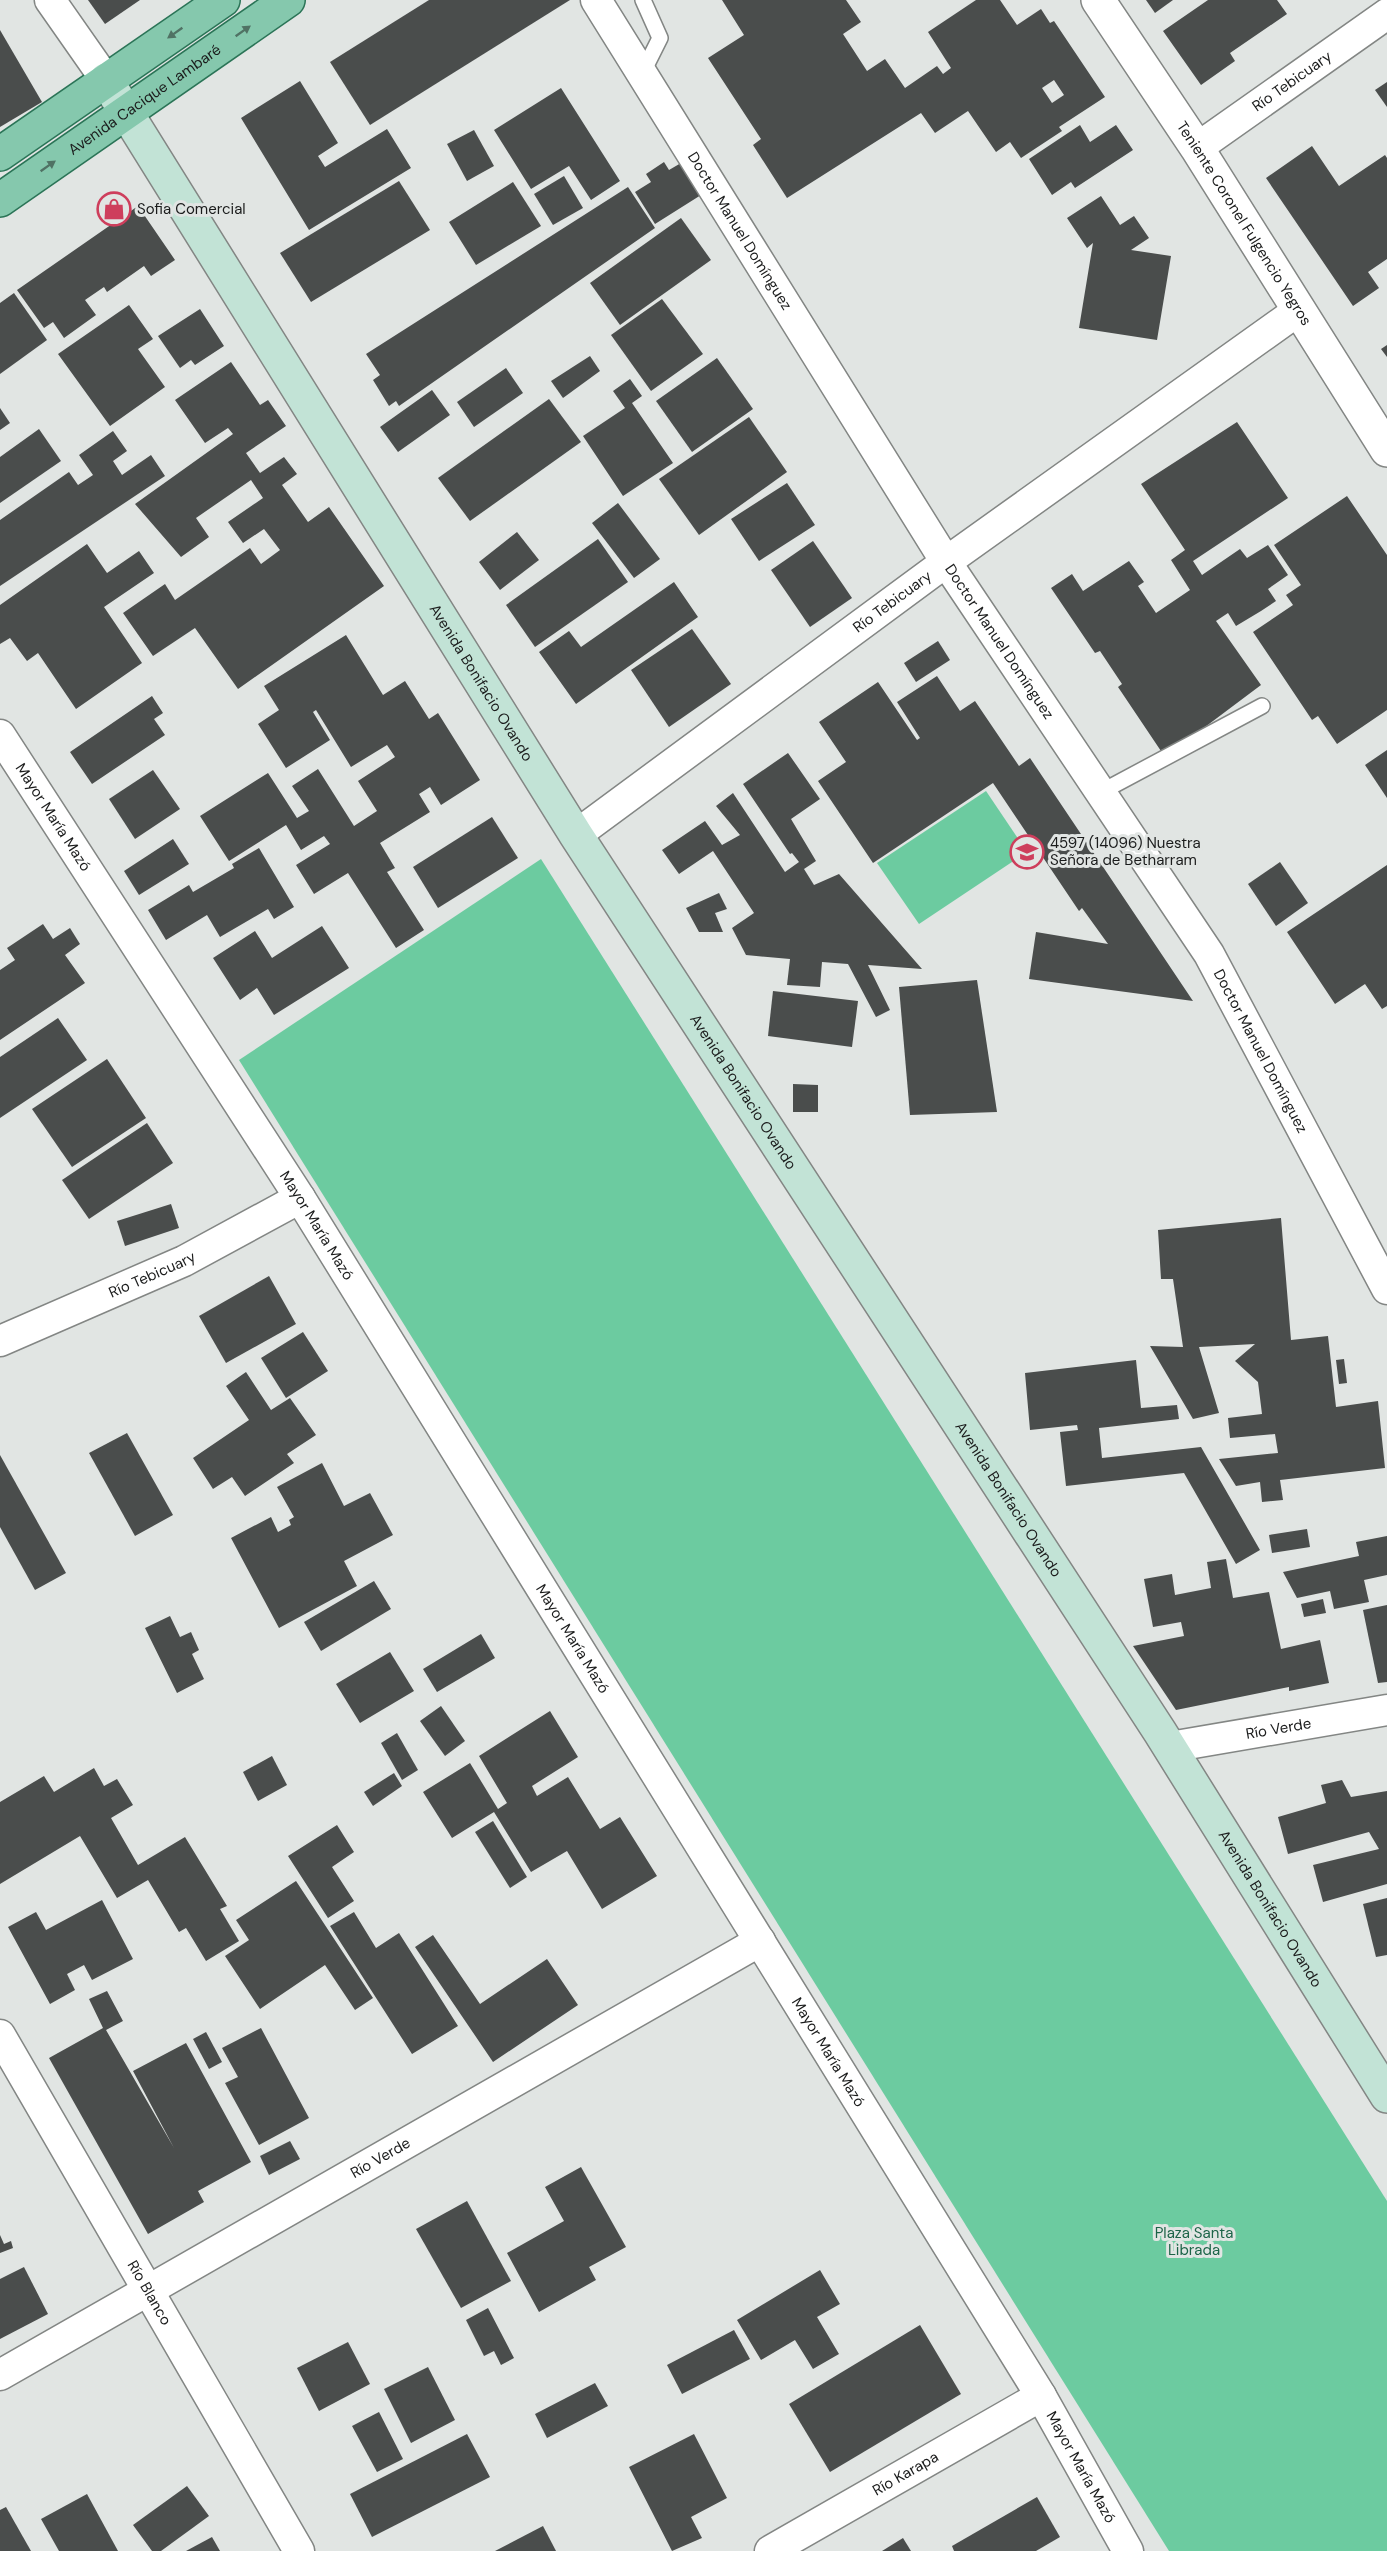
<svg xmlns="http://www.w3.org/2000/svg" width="1387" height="2551" viewBox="0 0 1387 2551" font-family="'DM Sans',sans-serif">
	<rect width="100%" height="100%" fill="#e1e5e3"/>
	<!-- green -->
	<g fill="#6ccba0">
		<path d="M986,791l41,61 -108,72 -42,-61z"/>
		<path d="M541,859l846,1342v350h-218l-930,-1491z"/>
	</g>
	<!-- building -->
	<g fill="#4a4d4c" fill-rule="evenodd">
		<path d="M88,0h52l-35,24z"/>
		<path d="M429,0h141l-200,125 -40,-63z"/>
		<path d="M722,0h124l15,22 -18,12 24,37 18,-12 20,29 32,-22 6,8 8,-6 -23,-36 48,-32h24l17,25 24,-16 9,14 4,-2 51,76 -46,30 3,4 -41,27 -11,-16 -14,10 -28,-41 -33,22 -14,-20 -134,85 -34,-53 8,-6 -53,-81 36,-23zM1054,80l10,15 -12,8 -10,-15z"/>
		<path d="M1146,0h27l-18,13z"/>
		<path d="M1208,0h69l10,14 -57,39 5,8 -34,24 -38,-54z"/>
		<path d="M0,30l42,72 -42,25z"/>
		<path d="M300,81l38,62 -20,13 7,11 62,-38 24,39 -102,62 -68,-112z"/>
		<path d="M1387,82v25l-12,-17z"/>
		<path d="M561,88l59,93 -29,19 -22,-34 -38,23 -37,-59z"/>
		<path d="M1080,125l10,17 26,-17 17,25 -58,38 -4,-6 -19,13 -23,-36z"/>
		<path d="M474,130l20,36 -27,15 -20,-37z"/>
		<path d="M1312,146l27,40 46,-31 2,3v101l-19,13 11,16 -26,18 -87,-128z"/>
		<path d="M664,162l5,8 12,-7 20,32 -46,29 -20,-32 16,-10 -5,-8z"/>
		<path d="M564,176l19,32 -30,17 -19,-31z"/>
		<path d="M399,181l31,49 -119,72 -31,-49z"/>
		<path d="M513,182l28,44 -65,39 -27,-43z"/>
		<path d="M628,187l27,41 -256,178 -3,-5 -7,5 -16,-26 7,-5 -14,-21z"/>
		<path d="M1101,196l19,29 14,-9 15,22 -18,12 40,6 -14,84 -78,-12 14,-85 -6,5 -20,-30z"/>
		<path d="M138,206l37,54 -24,16 -7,-10 -37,26 -3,-5 -19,13 11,15 -32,23 -11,-16 -9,6 -27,-38z"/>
		<path d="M681,218l30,42 -91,65 -30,-42z"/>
		<path d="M14,293l33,47 -47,34v-71z"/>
		<path d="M662,299l41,55 -52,37 -40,-56z"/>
		<path d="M129,305l24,34 -15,10 27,38 -55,39 -52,-72z"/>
		<path d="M200,309l24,37 -29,19 -4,-5 -11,8 -22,-32z"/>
		<path d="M1387,345v12l-6,-8z"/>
		<path d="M590,356l10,15 -37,27 -12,-17z"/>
		<path d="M717,358l36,51 -61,43 -36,-51z"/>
		<path d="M231,362l29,43 8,-5 18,26 -40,27 14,20 24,-16 13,17 -15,11 26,37 21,-15 55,79 -146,103 -43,-61 -42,28 -30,-43 42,-29 10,16 75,-52 11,16 19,-14 -16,-21 -21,14 -15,-21 35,-24 -12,-18 -55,38 13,19 -28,20 -46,-53 98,-70 -5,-6 -23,15 -30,-43z"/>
		<path d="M506,368l17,25 -49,34 -17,-25z"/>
		<path d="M630,379l12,17 -10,7 41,60 -50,33 -40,-60 42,-28 -12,-17z"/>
		<path d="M432,390l18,25 -52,37 -18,-25z"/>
		<path d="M549,399l32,43 -111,79 -32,-43z"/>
		<path d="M0,408l10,15 -10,7z"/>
		<path d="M749,417l38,55 -88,63 -40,-56z"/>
		<path d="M1237,422l51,76 -95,63 9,14 38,-26 7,9 21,-13 20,30 -20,14 8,12 -15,10 -25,15 -8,-13 -12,8 45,64 -96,72 -47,-70 4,-3 -22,-33 -5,2 -44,-65 21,-14 11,17 46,-30 15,21 -6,4 18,27 34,-23 -19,-30 14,-10 -44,-66z"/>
		<path d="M39,429l22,32 -61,42v-46z"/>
		<path d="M113,431l14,20 -14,10 9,14 29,-20 14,21 -165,110v-66l69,-48 9,13 15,-10 -14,-20z"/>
		<path d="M787,483l28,42 -56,36 -28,-42z"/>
		<path d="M1347,496l40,59v155l-50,34 -19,-28 -6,4 -59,-88 40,-27 -7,-10 15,-10 -27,-40z"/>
		<path d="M618,503l42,56 -26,19 -42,-55z"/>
		<path d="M517,532l22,28 -39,30 -21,-28z"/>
		<path d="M598,539l30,43 -93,65 -29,-42z"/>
		<path d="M813,541l39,57 -42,29 -39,-57z"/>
		<path d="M87,544l20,29 32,-22 15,22 -50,34 38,56 -66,46 -38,-56 -11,8 -17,-23 -10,6v-39z"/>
		<path d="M674,582l24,35 -122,87 -37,-52 30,-21 12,16z"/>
		<path d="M692,629l39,55 -62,43 -38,-57z"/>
		<path d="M346,635l37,60 22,-14 24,38 9,-6 42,67 -39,25 -11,-18 -11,7 11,18 -50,31 15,25 -8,4 37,58 -28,18 -48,-75 -34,21 -18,-29 34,-21 -6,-8 -23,14 -15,-25 -57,36 -29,-45 68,-43 29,45 12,-7 -17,-25 26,-17 36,57 23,-15 -19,-30 37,-24 -8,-12 -36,22 -35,-57 -3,2 17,28 -44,28 -28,-44 21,-14 -15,-24z"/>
		<path d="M938,641l12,19 -34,22 -12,-19z"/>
		<path d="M937,676l23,35 15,-10 44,65 11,-8 163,243 -164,-22 7,-47 72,12 -26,-36 -3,3 -86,-128 -120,80 -55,-82 28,-19 -27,-40 59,-40 39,58 3,-2 -23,-36z"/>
		<path d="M152,696l11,17 -9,6 11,16 -73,49 -22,-32z"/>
		<path d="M1387,750v48l-22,-33z"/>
		<path d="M788,753l32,46 -29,20 25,42 -12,8 10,16 25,-11 83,95 -54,-4 22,45 -14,7 -28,-53 -26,-2 -2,25 -33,-2 3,-26 -44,-4 -14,-27 22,-15 -41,-62 -34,23 -17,-24 43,-29 17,24 18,-10 -24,-29 17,-13 52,79 14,-10 -7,-9 -2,1 -47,-70z"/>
		<path d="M153,770l27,39 -45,30 -26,-40z"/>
		<path d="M492,817l26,41 -80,50 -25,-41z"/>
		<path d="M173,839l16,25 -50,31 -15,-24z"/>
		<path d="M259,848l35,59 -20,12 -6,-10 -48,28 -13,-22 -41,25 -18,-30 41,-25 4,7 41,-24 -2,-4z"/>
		<path d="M1280,862l28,41 -32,23 -28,-42z"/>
		<path d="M1387,865v141l-5,3 -17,-25 -30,20 -48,-72z"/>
		<path d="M719,893l8,16 -12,4 8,19h-24l-13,-24z"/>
		<path d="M43,924l10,15 17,-11 10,16 -15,11 20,28 -85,57v-70l15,-10 -8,-12z"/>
		<path d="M322,926l27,42 -75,47 -17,-27 -17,12 -27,-42 42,-27 17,27z"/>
		<path d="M977,980l20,132 -87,3 -11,-128z"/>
		<path d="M773,991l85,10 -6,46 -84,-11z"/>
		<path d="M58,1018l29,42 -87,58v-61z"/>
		<path d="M107,1059l39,59 -74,49 -40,-58z"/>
		<path d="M793,1084l25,1v27h-25z"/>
		<path d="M147,1123l26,40 -84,56 -27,-39z"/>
		<path d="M171,1204l8,24 -54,18 -8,-25z"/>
		<path d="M1281,1218l10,122 37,-4 8,71 42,-6 7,67 -105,12 3,20 -21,2 -2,-20 -24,4 -17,-27 59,-6 -3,-19 -45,4 -2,-20 34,-4 -4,-32 -23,-21 20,-17 -56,3 20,66 -26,6 -43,-73 33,1 -10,-68h-12l-3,-49z"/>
		<path d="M269,1276l27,48 -70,39 -27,-47z"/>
		<path d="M303,1332l25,39 -42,27 -25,-40z"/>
		<path d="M1344,1359l3,24 -8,1 -3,-24z"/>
		<path d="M1136,1360l5,48 36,-3 2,14 -80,9 3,30 99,-11 59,103 -24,14 -52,-91 -118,13 -6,-54 18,-2 -1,-5 -47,5 -5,-57z"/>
		<path d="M246,1372l25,38 19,-12 26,37 -29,19 7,9 -49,33 -13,-19 -19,12 -20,-31 56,-38 -23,-34z"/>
		<path d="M127,1433l46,82 -38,21 -46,-83z"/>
		<path d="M0,1455l66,118 -31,17 -35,-63z"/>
		<path d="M322,1463l22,43 26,-13 23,42 -49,26 13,25 -78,42 -48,-90 40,-21 7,15 13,-7 -2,-5 5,-3 -17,-30z"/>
		<path d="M1307,1529l3,18 -38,6 -3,-18z"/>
		<path d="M1387,1536v39l-23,5 5,22 -35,7 -4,-18 -33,7 -14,-26 76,-16 -3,-14z"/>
		<path d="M1226,1559l7,39 36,-6 12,57 39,-9 9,43 -40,8v-4l-113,23 -43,-64 51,-10 -3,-14 -28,5 -9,-48 28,-5 3,21 36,-7 -4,-26z"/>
		<path d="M374,1581l17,28 -70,42 -17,-29z"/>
		<path d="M1323,1599l3,14 -22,4 -3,-13z"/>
		<path d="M1387,1605v77l-9,1 -15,-73z"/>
		<path d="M170,1616l10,21 11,-5 8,18 -7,4 12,25 -27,14 -32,-65z"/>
		<path d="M481,1634l14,24 -58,34 -14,-23z"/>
		<path d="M390,1652l24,39 -54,32 -24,-39z"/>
		<path d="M441,1706l24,35 -20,15 -25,-35z"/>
		<path d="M550,1711l28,46 -46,29 5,10 31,-19 32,52 20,-12 37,59 -55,33 -35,-58 -36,21 -37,-60 -42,26 -29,-46 47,-29 28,46 9,-6 -28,-47z"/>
		<path d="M397,1733l21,37 -16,10 -21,-37z"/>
		<path d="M272,1756l15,29 -29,16 -15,-29z"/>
		<path d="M94,1768l10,18 13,-7 16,26 -22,13 27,47 47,-28 42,69 -7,3 19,32 -33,20 -20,-33 -7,4 -31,-52 -31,18 -37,-62 -80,48v-82l44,-26 10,16z"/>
		<path d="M394,1773l8,13 -29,20 -9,-14z"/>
		<path d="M1342,1780l9,17 36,-6v93l-64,18 -10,-37 66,-16 -10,-17 -81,22 -10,-37 48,-14 -5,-18z"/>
		<path d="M493,1821l34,56 -17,11 -35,-56z"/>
		<path d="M337,1825l17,27 -22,15 22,34 -26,17 -40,-62z"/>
		<path d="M296,1881l77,117 -18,12 -30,-45 -65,44 -35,-53 24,-16 -13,-20z"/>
		<path d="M1387,1898v57l-11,2 -13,-53z"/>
		<path d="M102,1900l31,59 -41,21 -8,-15 -17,9 8,16 -25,14 -42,-77 28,-15 10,18z"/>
		<path d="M354,1912l22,36 23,-15 59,93 -46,28 -82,-128z"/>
		<path d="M433,1935l47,69 67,-45 31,46 -85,57 -78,-115z"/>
		<path d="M107,1991l16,30 -17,9 68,118 -41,-77 53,-28 65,119 -53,29 6,11 -56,32 -99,-176 54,-30 -14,-29z"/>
		<path d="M261,2028l48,90 -50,27 -34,-62 13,-6 -16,-29z"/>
		<path d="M206,2032l16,30 -13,7 -16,-30z"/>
		<path d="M290,2141l10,18 -31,16 -9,-19z"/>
		<path d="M581,2167l45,80 -37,20 7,13 -57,32 -32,-59 57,-32 -19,-34z"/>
		<path d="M467,2201l44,80 -50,27 -45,-79z"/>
		<path d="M0,2235l4,9 7,-3 2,7 -13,5z"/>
		<path d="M24,2267l24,47 -48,25v-60z"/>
		<path d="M820,2270l20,34 -23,13 22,37 -26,15 -18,-29 -34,20 -24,-40z"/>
		<path d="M488,2308l26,50 -13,7 -7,-14 -10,5 -18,-36z"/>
		<path d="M920,2325l41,69 -131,78 -41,-68z"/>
		<path d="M734,2330l16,29 -68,35 -15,-29z"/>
		<path d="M348,2342l22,42 -51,27 -22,-43z"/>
		<path d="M428,2367l27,53 -44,23 -27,-54z"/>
		<path d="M595,2383l13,23 -61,32 -12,-24z"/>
		<path d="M379,2412l24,47 -26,13 -25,-46z"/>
		<path d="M467,2434l23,43 -118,60 -22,-43z"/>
		<path d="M694,2434l33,64 -36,19 11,21 -30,13 -43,-84z"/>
		<path d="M187,2486l22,30 -48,35h-9l-19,-26z"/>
		<path d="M87,2494l31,57h-59l-18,-32z"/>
		<path d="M1037,2497l23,40 -24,14h-82l-2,-5z"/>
		<path d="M6,2507l25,44h-31v-41z"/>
		<path d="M543,2526l13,25h-61z"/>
		<path d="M212,2537l8,14h-34z"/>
		<path d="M903,2538l8,13h-29z"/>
	</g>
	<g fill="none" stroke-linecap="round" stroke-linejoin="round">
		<!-- service casing -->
		<g stroke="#838684" stroke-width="18">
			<g id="service">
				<path d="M642,74l18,-36 -17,-38"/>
				<path d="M1101,792l161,-86"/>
			</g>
		</g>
		<!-- minor casing -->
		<g stroke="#838684" stroke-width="33">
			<g id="minor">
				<path d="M50,0l56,80"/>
				<path id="s1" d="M596,0l350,562 263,392 178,335"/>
				<path id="s2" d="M1197,148l190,-134"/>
				<path id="s3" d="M0,735l300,463 741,1198 87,155"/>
				<path id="s4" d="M576,835l370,-273 353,-252"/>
				<path id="s5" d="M0,1341l184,-80 116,-63"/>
				<path id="s6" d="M1170,1747l217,-37"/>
				<path id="s7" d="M0,2035l299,516"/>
				<path id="s8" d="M0,2375l760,-434"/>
				<path id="s9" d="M770,2551l271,-155"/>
			</g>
		</g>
		<!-- tertiary casing -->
		<g stroke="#838684" stroke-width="36">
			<g id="tertiary">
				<path id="s10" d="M1098,0l99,148 190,302"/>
			</g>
		</g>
		<!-- secondary casing -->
		<g stroke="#838684" stroke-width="36">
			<g id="secondary">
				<path id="s11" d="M106,80l470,755 584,897 227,364"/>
			</g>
		</g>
		<!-- primary casing -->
		<g stroke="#2b7457" stroke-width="36">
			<g id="primary">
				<path d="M0,154l223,-154"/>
				<path id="s12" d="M0,200l288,-200"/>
			</g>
		</g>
		<!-- service -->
		<use href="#service" stroke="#fff" stroke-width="15"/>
		<!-- minor -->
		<use href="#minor" stroke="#fff" stroke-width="30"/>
		<!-- tertiary -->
		<use href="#tertiary" stroke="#fff" stroke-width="33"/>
		<!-- secondary -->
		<use href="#secondary" stroke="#c2e3d6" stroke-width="33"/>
		<!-- primary -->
		<use href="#primary" stroke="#85c8ad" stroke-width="33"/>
	</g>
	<!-- one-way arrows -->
	<defs><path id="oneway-solid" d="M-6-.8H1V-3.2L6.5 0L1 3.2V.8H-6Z" transform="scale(1.5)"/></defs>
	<g fill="#507264">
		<use href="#oneway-solid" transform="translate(243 31) rotate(-35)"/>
		<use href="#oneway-solid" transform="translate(175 33) rotate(145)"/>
		<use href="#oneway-solid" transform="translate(48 166) rotate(-35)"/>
	</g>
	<!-- icons -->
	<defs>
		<g id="shop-ring" transform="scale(1.725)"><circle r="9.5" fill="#e1e5e3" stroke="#ce3e5c" stroke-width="1.5"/><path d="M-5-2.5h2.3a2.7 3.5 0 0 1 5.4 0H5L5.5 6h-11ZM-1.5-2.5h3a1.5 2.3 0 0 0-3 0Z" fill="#ce3e5c"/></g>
		<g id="school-ring" transform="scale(1.725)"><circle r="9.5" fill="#e1e5e3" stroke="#ce3e5c" stroke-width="1.5"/><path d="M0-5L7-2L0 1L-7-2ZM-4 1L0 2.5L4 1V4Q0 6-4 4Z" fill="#ce3e5c"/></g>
	</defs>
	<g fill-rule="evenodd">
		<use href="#shop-ring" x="114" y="209"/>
		<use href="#school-ring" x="1027" y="852"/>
	</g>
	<g text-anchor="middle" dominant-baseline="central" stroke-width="6" stroke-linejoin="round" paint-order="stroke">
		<!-- street labels -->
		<g font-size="15" fill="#1b1c1c" stroke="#e1e5e3">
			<text stroke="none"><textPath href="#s2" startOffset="116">Río Tebicuary</textPath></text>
			<text stroke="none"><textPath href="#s12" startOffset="176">Avenida Cacique Lambaré</textPath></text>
			<text stroke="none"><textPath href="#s10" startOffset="267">Teniente Coronel Fulgencio Yegros</textPath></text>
			<text stroke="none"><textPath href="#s1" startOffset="272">Doctor Manuel Domínguez</textPath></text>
			<text stroke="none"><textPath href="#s4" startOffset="393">Río Tebicuary</textPath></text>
			<text stroke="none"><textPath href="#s1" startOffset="758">Doctor Manuel Domínguez</textPath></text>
			<text stroke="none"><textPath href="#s11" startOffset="710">Avenida Bonifacio Ovando</textPath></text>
			<text stroke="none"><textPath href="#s3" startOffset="98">Mayor María Mazó</textPath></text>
			<text stroke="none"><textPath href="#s1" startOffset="1244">Doctor Manuel Domínguez</textPath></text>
			<text stroke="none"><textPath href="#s11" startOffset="1196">Avenida Bonifacio Ovando</textPath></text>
			<text stroke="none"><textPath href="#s3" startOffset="584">Mayor María Mazó</textPath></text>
			<text stroke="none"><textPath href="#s5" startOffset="166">Río Tebicuary</textPath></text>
			<text stroke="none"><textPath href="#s11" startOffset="1682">Avenida Bonifacio Ovando</textPath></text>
			<text stroke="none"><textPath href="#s3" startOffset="1070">Mayor María Mazó</textPath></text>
			<text stroke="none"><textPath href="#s6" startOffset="110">Río Verde</textPath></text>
			<text stroke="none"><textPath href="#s11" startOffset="2168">Avenida Bonifacio Ovando</textPath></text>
			<text stroke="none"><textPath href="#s3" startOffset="1556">Mayor María Mazó</textPath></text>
			<text stroke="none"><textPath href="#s8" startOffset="438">Río Verde</textPath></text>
			<text stroke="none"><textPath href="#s7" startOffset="298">Río Blanco</textPath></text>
			<text stroke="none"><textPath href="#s3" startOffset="2042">Mayor María Mazó</textPath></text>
			<text stroke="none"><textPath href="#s9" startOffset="156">Río Karapa</textPath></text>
		</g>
		<!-- poi labels -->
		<g font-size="15" fill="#1b1c1c" stroke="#e1e5e3" text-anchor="start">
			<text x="137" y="209">Sofia Comercial</text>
			<text x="1050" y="843">4597 (14096) Nuestra<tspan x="1050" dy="17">Señora de Betharram</tspan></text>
		</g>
		<!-- park labels -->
		<g font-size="15" fill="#1c6448" stroke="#e1e5e3">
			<text x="1194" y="2233">Plaza Santa<tspan x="1194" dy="17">Librada</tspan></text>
		</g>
	</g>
</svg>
